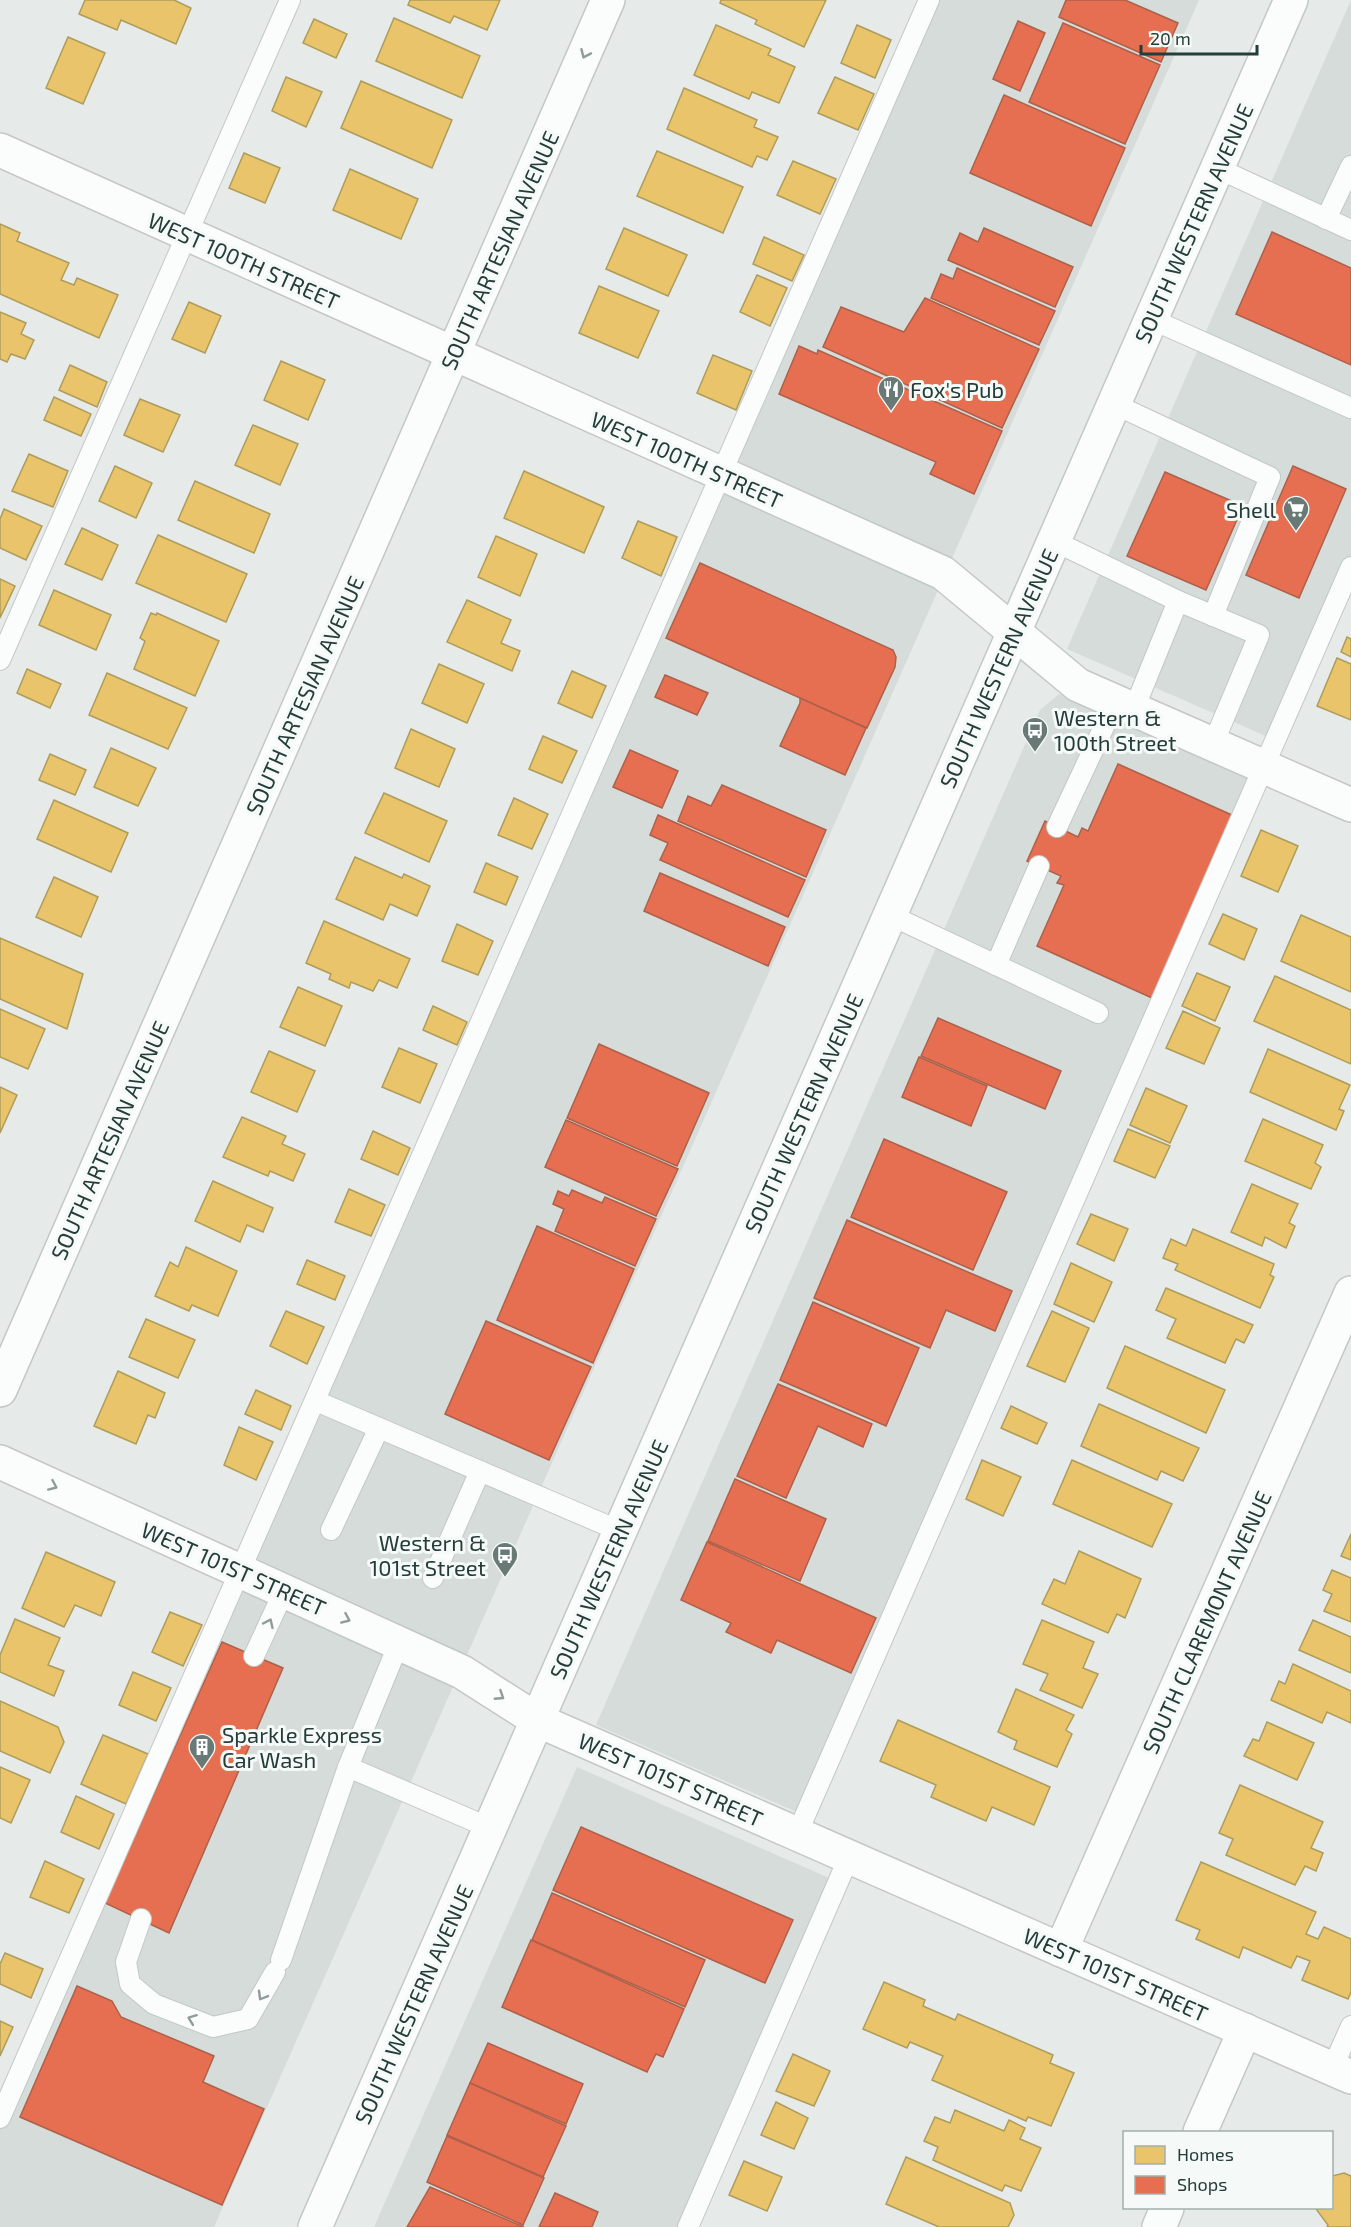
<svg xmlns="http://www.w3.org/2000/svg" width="1351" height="2227" viewBox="0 0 1351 2227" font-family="'Exo 2',sans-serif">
	<rect width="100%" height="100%" fill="#e6ebe9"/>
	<!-- built -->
	<g fill="#d5dcd9">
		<path d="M930,0h269l-985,2227h-214v-135z"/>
		<path d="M1351,0v567l-76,173 -208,-91z"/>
		<path d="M1059,694l198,89 -451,1033 -210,-91 444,-1015z"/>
		<path d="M577,1767l261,115 -150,345h-314z"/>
	</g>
	<!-- homes -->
	<g fill="#e9c46a" stroke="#ae9c5b" stroke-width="1.5">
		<path d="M85,0h89l17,8 -15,36 -55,-24 -4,10 -38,-16z"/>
		<path d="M410,0h90l-13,30 -33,-14 -4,7 -42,-18z"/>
		<path d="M721,0h105l-22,47 -49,-23 2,-4 -37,-17z"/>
		<path d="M394,18l86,38 -18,42 -86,-37z"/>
		<path d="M314,19l33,15 -11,24 -33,-15z"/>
		<path d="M716,25l55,24 -3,6 27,12 -16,36 -27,-11 -3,7 -55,-24z"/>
		<path d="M857,25l34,15 -16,38 -34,-15z"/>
		<path d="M68,37l37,16 -22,51 -37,-16z"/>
		<path d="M286,77l36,15 -16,35 -34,-16z"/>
		<path d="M835,77l39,17 -16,36 -40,-17z"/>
		<path d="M361,81l91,39 -20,48 -91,-40z"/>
		<path d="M684,88l73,32 -3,7 24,10 -11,23 -10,-4 -5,11 -85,-38z"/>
		<path d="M657,151l86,36 -20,46 -86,-37z"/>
		<path d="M244,153l36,15 -15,35 -36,-15z"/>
		<path d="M793,161l43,18 -16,35 -43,-19z"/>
		<path d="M350,169l68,30 -17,40 -68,-29z"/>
		<path d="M0,224l20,9 -3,8 52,22 -8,17 13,5 3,-7 41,17 -19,43 -99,-44z"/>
		<path d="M624,228l63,27 -19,41 -62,-27z"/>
		<path d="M764,237l40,18 -12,26 -39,-17z"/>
		<path d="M757,275l30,13 -17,38 -30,-14z"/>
		<path d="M599,286l60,25 -21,47 -59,-25z"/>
		<path d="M189,302l32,14 -16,37 -33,-14z"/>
		<path d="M0,312l26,11 -5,11 13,6 -9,19 -14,-5 -4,8 -7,-3z"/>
		<path d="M713,355l39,16 -16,39 -39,-17z"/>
		<path d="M281,361l44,19 -17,40 -44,-20z"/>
		<path d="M70,365l37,17 -10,25 -38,-17z"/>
		<path d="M54,397l37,17 -10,22 -37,-16z"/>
		<path d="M140,399l40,16 -17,37 -39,-17z"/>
		<path d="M253,425l45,19 -18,41 -45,-20z"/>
		<path d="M29,454l39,17 -15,36 -41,-16z"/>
		<path d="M115,466l37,17 -16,35 -37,-17z"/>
		<path d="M524,471l80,36 -20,46 -80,-35z"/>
		<path d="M195,481l75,33 -16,39 -76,-33z"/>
		<path d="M4,509l38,17 -16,34 -26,-12v-29z"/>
		<path d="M638,521l39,16 -16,39 -39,-18z"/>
		<path d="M82,528l36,17 -16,35 -37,-16z"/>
		<path d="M158,535l89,39 -21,48 -90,-39z"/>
		<path d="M496,536l41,18 -17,42 -42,-19z"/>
		<path d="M0,579l15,7 -15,32z"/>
		<path d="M54,590l57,25 -15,35 -57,-25z"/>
		<path d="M467,600l44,20 -10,23 19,8 -8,20 -65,-29z"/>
		<path d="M151,613l5,2 1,-2 62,28 -24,55 -61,-27 11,-28 -5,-3z"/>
		<path d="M1347,637l4,2v18l-10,-5z"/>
		<path d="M1337,658l14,6v56l-34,-14z"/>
		<path d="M439,664l45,20 -17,39 -45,-20z"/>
		<path d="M27,669l34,15 -11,24 -33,-15z"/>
		<path d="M572,671l34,15 -14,32 -34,-15z"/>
		<path d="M107,673l80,35 -19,41 -79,-34z"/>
		<path d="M411,729l44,20 -16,38 -44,-19z"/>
		<path d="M543,736l34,15 -15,32 -33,-14z"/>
		<path d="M111,748l45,20 -18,38 -44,-19z"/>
		<path d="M50,754l36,16 -11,25 -36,-15z"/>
		<path d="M384,793l63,28 -18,41 -64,-29z"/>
		<path d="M514,798l34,16 -16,35 -34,-14z"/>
		<path d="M54,800l74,33 -17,39 -74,-33z"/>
		<path d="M1261,830l37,16 -20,46 -37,-16z"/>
		<path d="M355,857l47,21 2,-4 26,12 -13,30 -27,-12 -7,16 -47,-21z"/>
		<path d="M486,863l32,14 -12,28 -32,-13z"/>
		<path d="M54,877l44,20 -17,40 -45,-20z"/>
		<path d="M1223,914l34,15 -13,31 -35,-16z"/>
		<path d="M1301,915l50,22v55l-70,-31z"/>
		<path d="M324,921l86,38 -13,29 -18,-8 -6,11 -22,-9 -2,6 -20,-9 2,-5 -25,-11z"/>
		<path d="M457,924l36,17 -15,34 -36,-14z"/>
		<path d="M0,938l83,36 -16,55 -67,-30z"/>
		<path d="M1197,973l33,14 -15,34 -33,-15z"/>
		<path d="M1275,976l76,34v54l-97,-43z"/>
		<path d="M298,987l44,19 -17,40 -45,-19z"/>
		<path d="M433,1006l34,16 -10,23 -34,-15z"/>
		<path d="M0,1009l45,20 -17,40 -28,-12z"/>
		<path d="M1183,1011l37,17 -16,36 -38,-16z"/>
		<path d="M399,1048l38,16 -17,39 -38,-16z"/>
		<path d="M1268,1049l82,36 -11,24 5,2 -8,19 -86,-38z"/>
		<path d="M269,1051l46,20 -18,41 -46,-20z"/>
		<path d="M0,1087l17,8 -17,38z"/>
		<path d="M1146,1088l41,18 -17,37 -40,-18z"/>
		<path d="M242,1117l44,19 -4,8 23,10 -12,27 -23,-10 -2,5 -45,-19z"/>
		<path d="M1263,1119l60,26 -8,18 6,4 -10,22 -66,-28z"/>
		<path d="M1128,1129l42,17 -15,32 -41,-17z"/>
		<path d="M373,1131l37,17 -12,27 -37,-16z"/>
		<path d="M213,1181l60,27 -10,24 -16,-7 -7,17 -45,-21z"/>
		<path d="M1252,1184l46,20 -9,19 6,3 -9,22 -21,-11 -3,9 -31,-14z"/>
		<path d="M349,1189l36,16 -14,31 -36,-14z"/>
		<path d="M1091,1214l37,15 -14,32 -37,-17z"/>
		<path d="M1193,1229l81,35 -4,11 4,2 -14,31 -85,-38 3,-6 -15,-6 8,-19 15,7z"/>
		<path d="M186,1247l51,24 -19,45 -26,-11 -3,6 -34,-15 15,-34 8,5z"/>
		<path d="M307,1260l38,16 -10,24 -38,-16z"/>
		<path d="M1071,1263l41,19 -18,40 -40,-18z"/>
		<path d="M1166,1288l87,37 -9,18 -8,-4 -11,24 -58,-25 9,-19 -20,-9z"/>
		<path d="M286,1311l38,16 -17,37 -37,-18z"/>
		<path d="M1052,1311l37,17 -24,54 -38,-16z"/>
		<path d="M146,1319l49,21 -17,38 -49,-21z"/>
		<path d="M1125,1346l100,44 -19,43 -99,-45z"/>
		<path d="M118,1371l47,22 -10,25 -7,-3 -12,29 -42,-18z"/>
		<path d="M256,1390l35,16 -10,24 -36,-16z"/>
		<path d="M1099,1404l100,44 -16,33 -22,-10 -4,9 -76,-34z"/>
		<path d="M1011,1406l36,17 -10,21 -36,-16z"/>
		<path d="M239,1427l34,15 -17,38 -32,-15z"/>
		<path d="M982,1460l39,17 -18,39 -37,-17z"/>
		<path d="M1072,1460l100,44 -20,43 -99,-43z"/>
		<path d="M1351,1534v26l-10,-4z"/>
		<path d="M1079,1551l62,28 -16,39 -8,-4 -9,19 -66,-29 12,-25 11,5z"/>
		<path d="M46,1552l69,30 -14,34 -26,-11 -11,22 -42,-19z"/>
		<path d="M1332,1570l19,8v44l-27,-11 8,-17 -9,-4z"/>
		<path d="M170,1612l32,13 -19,41 -31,-14z"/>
		<path d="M15,1619l45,19 -12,27 16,6 -10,25 -54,-24v-17z"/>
		<path d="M1042,1620l52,22 -11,26 15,6 -16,34 -42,-18 8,-16 -25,-10z"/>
		<path d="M1313,1620l38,17v36l-52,-23z"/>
		<path d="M1293,1664l58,27v32l-24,-11 -5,11 -51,-23 8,-19 6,3z"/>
		<path d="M133,1672l38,16 -15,33 -37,-16z"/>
		<path d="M1016,1689l58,26 -8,15 6,4 -15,33 -43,-18 3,-8 -19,-9z"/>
		<path d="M0,1701l58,26 6,15 -14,31 -50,-22z"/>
		<path d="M898,1720l152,67 -16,38 -42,-18 -6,14 -55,-24 5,-12 -56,-24z"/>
		<path d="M1267,1722l47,21 -17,37 -53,-24 9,-17 6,2z"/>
		<path d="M103,1735l45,19 -22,50 -45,-20z"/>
		<path d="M0,1767l30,13 -19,43 -11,-5z"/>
		<path d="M1240,1785l83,37 -12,26 12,5 -7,18 -11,-5 -10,19 -69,-30 7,-16 -14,-6z"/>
		<path d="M76,1796l38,18 -15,35 -38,-17z"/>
		<path d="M45,1861l39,18 -15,34 -39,-16z"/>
		<path d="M1201,1862l115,50 -10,22 12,5 6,-12 27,12v53l-3,7 -46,-19 8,-19 -13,-5 -6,12 -48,-21 -4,11 -43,-19 4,-9 -24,-10z"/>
		<path d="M5,1953l38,16 -12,29 -31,-14v-20z"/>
		<path d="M884,1982l41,18 -2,6 32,14 3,-6 95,41 -3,8 24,10 -23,53 -23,-9 -2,4 -94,-41 11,-24 -33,-14 -3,6 -44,-19z"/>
		<path d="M0,2021l13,6 -13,29z"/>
		<path d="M793,2054l37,17 -16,35 -38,-15z"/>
		<path d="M776,2102l32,16 -14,31 -33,-14z"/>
		<path d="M955,2110l49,21 5,-11 16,8 -5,11 21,9 -20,43 -16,-6 -3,6 -69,-31 5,-13 -14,-6 11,-24 15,6z"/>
		<path d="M906,2157l104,46 4,12 -6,12h-69l-53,-23z"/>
		<path d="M744,2161l38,16 -15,34 -38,-16z"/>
		<path d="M1344,2173l7,3v51h-24l1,-2 -12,-16 16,-1v-32z"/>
	</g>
	<!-- shops -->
	<g fill="#e76f51" stroke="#ad604a" stroke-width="1.5">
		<path d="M1066,0h59l53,23 -17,39 -102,-45z"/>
		<path d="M1018,21l27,12 -25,58 -27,-12z"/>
		<path d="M1063,23l97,42 -35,79 -96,-42z"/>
		<path d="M1004,95l121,53 -34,78 -121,-53z"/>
		<path d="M984,228l89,39 -18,40 -107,-47 12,-27 18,9z"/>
		<path d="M1272,232l79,36v97l-115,-51z"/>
		<path d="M957,268l98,43 -16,34 -108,-47 10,-24 12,5z"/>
		<path d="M925,298l114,51 -37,79 -179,-81 18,-40 63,25z"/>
		<path d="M799,346l18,8 1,-4 184,81 -28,63 -44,-20 6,-12 -157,-68z"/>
		<path d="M1293,466l53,23 -47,109 -53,-23z"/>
		<path d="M1165,472l78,34 -37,84 -79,-34z"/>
		<path d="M700,563l193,87 3,7 -1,10 -28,61 -201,-90z"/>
		<path d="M665,675l43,18 -11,22 -42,-18z"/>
		<path d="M800,698l66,30 -21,47 -65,-29 20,-43z"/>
		<path d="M630,750l48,21 -16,37 -49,-21z"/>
		<path d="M1118,764l116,52 -82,182 -115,-52 27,-61 -7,-2 4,-7 -34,-15 18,-40 33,16 4,-9 6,3z"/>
		<path d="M722,785l104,45 -20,47 -128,-56 10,-25 23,10z"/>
		<path d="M658,815l147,65 -17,37 -128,-57 8,-17 -18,-8z"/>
		<path d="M660,873l125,54 -17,39 -124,-55z"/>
		<path d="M938,1018l123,53 -16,38 -124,-53z"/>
		<path d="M599,1044l110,49 -32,73 -110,-48z"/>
		<path d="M919,1057l68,29 -16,40 -69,-29z"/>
		<path d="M566,1120l112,49 -22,47 -111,-49z"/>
		<path d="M884,1139l123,53 -34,78 -122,-53z"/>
		<path d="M572,1190l30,13 3,-6 51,22 -21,47 -80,-35 9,-22 -11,-5 5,-13 11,5z"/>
		<path d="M847,1220l165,71 -17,40 -49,-21 -16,38 -116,-50z"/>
		<path d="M537,1226l97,43 -41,94 -96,-43z"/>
		<path d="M813,1302l106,46 -33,78 -106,-46z"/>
		<path d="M486,1321l105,46 -42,93 -104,-46z"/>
		<path d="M778,1384l94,40 -9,23 -45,-21 -32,72 -49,-22z"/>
		<path d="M735,1479l91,40 -26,62 -92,-40z"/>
		<path d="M707,1542l169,76 -25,55 -74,-33 -6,13 -45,-21 5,-9 -50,-23z"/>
		<path d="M222,1642l61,26 -114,265 -64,-30z"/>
		<path d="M581,1827l212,93 -28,63 -212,-93z"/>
		<path d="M552,1893l153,67 -20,47 -153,-67z"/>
		<path d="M531,1940l153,69 -21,48 -7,-3 -9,18 -145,-65z"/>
		<path d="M77,1986l35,15 9,16 93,39 -11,26 61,27 -42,96 -202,-88z"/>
		<path d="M488,2043l95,41 -17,40 -96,-41z"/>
		<path d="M470,2083l96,43 -23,51 -96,-42z"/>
		<path d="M447,2136l97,42 -21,47 -96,-43z"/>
		<path d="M430,2187l94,40h-117z"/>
		<path d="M555,2193l43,19 -6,15h-53z"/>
	</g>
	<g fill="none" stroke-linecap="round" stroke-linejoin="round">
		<!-- lane casing -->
		<g stroke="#c3c8c6" stroke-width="22">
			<g id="lane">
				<path d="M1217,168l134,62"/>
				<path d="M1326,219l25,-53"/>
				<path d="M1151,319l200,89"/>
				<path d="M1114,404l156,73 -57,139"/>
				<path d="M1054,541l124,60 -44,108"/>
				<path d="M1178,601l81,34 -46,109"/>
				<path d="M0,660l290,-660"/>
				<path d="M1057,827l59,-126"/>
				<path d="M890,915l208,98"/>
				<path d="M996,965l43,-99"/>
				<path d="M316,1401l304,130"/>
				<path d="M331,1530l48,-102"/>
				<path d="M433,1578l47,-107"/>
				<path d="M399,1643l-51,124 142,61"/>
				<path d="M254,1656l30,-65"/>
				<path d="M797,1834l554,-1267"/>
				<path d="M141,1919l-15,43 4,22 24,20 59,23 35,-8 27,-47"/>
				<path d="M281,1960l67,-193"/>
				<path d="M1332,2069l19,-43"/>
				<path d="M0,2118l929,-2118"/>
				<path d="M688,2227l161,-370"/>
			</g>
		</g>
		<!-- street casing -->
		<g stroke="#c3c8c6" stroke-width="36">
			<g id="street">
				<path d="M0,150l943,423 135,112 273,120"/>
				<path d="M0,1390l608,-1390"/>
				<path d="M0,1462l462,210 75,48 814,357"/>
				<path d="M1061,1950l290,-657"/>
				<path d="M1200,2132l45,-102"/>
				<path d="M1159,2227l8,-19"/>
			</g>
		</g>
		<!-- secondary casing -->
		<g stroke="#c3c9c6" stroke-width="36">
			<path id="secondary" d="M315,2227l976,-2227"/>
		</g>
		<!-- lane -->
		<use href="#lane" stroke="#fbfcfc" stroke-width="20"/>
		<!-- street -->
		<use href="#street" stroke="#fbfcfc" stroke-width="33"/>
		<!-- secondary -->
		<use href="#secondary" stroke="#fbfcfc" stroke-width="33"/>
	</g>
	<!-- one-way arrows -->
	<defs><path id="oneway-chevron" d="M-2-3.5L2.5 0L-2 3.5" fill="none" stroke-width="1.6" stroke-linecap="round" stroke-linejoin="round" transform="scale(1.5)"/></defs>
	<g stroke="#909c9a">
		<use href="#oneway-chevron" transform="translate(585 54) rotate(114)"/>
		<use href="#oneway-chevron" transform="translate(53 1486) rotate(24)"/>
		<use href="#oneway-chevron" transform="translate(346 1619) rotate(24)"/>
		<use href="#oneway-chevron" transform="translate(269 1623) rotate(-65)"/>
		<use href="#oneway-chevron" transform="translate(500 1696) rotate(33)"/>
		<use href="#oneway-chevron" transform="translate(262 1996) rotate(120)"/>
		<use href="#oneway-chevron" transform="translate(192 2019) rotate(-159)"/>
	</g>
	<!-- icons -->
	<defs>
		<g id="restaurant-pin" transform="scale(1.35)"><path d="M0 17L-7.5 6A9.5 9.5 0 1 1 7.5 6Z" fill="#697a76" stroke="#f5f9f7"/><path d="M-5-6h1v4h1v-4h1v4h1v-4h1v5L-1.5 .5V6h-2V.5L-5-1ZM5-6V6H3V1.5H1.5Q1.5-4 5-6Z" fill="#fff"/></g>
		<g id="supermarket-pin" transform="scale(1.35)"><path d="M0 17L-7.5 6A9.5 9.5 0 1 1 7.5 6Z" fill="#697a76" stroke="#f5f9f7"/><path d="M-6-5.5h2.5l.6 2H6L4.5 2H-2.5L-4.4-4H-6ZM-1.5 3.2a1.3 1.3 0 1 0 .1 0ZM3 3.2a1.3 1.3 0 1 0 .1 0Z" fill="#fff"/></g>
		<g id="bus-pin" transform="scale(1.35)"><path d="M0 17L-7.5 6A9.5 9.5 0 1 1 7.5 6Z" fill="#697a76" stroke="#f5f9f7"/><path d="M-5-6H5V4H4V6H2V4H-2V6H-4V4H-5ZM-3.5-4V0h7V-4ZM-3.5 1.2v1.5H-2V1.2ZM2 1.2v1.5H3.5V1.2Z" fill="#fff"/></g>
		<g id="building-pin" transform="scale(1.35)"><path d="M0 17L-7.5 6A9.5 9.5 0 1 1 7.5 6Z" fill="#697a76" stroke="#f5f9f7"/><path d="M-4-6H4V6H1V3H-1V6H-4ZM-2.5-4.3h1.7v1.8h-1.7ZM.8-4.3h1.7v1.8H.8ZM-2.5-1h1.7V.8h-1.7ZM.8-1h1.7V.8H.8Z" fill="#fff"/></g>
	</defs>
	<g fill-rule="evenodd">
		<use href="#restaurant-pin" x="891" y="389"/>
		<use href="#supermarket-pin" x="1296" y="509"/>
		<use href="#bus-pin" x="1035" y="730"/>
		<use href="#bus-pin" x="505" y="1555"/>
		<use href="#building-pin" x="202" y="1747"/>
	</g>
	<g text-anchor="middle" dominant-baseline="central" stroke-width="6" stroke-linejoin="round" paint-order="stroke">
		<!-- street labels -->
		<g font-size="22" fill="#253d38" stroke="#f5f9f7">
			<text transform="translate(1193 223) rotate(-66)">SOUTH WESTERN AVENUE</text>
			<text transform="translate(499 250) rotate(-66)">SOUTH ARTESIAN AVENUE</text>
			<text transform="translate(244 260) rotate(24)">WEST 100TH STREET</text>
			<text transform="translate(687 459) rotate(24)">WEST 100TH STREET</text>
			<text transform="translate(998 668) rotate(-66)">SOUTH WESTERN AVENUE</text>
			<text transform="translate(304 695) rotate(-66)">SOUTH ARTESIAN AVENUE</text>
			<text transform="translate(803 1113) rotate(-66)">SOUTH WESTERN AVENUE</text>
			<text transform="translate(109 1140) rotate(-66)">SOUTH ARTESIAN AVENUE</text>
			<text transform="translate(608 1559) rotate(-66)">SOUTH WESTERN AVENUE</text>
			<text transform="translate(234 1568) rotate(24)">WEST 101ST STREET</text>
			<text transform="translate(1206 1622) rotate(-66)">SOUTH CLAREMONT AVENUE</text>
			<text transform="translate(671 1779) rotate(24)">WEST 101ST STREET</text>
			<text transform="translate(1116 1974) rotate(24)">WEST 101ST STREET</text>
			<text transform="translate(413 2004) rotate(-66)">SOUTH WESTERN AVENUE</text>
		</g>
		<!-- poi labels -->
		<g font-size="22" fill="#253d38" stroke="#f5f9f7" text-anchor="start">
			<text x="910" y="389">Fox's Pub</text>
			<text x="1276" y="509" text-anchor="end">Shell</text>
			<text x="1054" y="717">Western &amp;<tspan x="1054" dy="25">100th Street</tspan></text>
			<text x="486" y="1542" text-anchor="end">Western &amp;<tspan x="486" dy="25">101st Street</tspan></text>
			<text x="222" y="1734">Sparkle Express<tspan x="222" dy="25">Car Wash</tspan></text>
		</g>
	</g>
	<!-- legend -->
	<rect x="1123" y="2131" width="210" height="78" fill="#f5f9f7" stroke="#a2aeab" stroke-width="1.5"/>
	<rect x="1135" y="2146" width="30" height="18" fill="#e9c46a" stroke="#a2aeab" stroke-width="1.5"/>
	<text x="1177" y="2161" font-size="18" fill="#253d38">Homes</text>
	<rect x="1135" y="2176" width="30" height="18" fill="#e76f51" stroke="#a2aeab" stroke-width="1.5"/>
	<text x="1177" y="2191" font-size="18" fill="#253d38">Shops</text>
	<!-- scale -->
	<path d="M1141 45v9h116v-9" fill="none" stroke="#253d38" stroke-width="3"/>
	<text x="1150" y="45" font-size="18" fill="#253d38" stroke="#f5f9f7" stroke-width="4.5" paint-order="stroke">20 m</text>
</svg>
